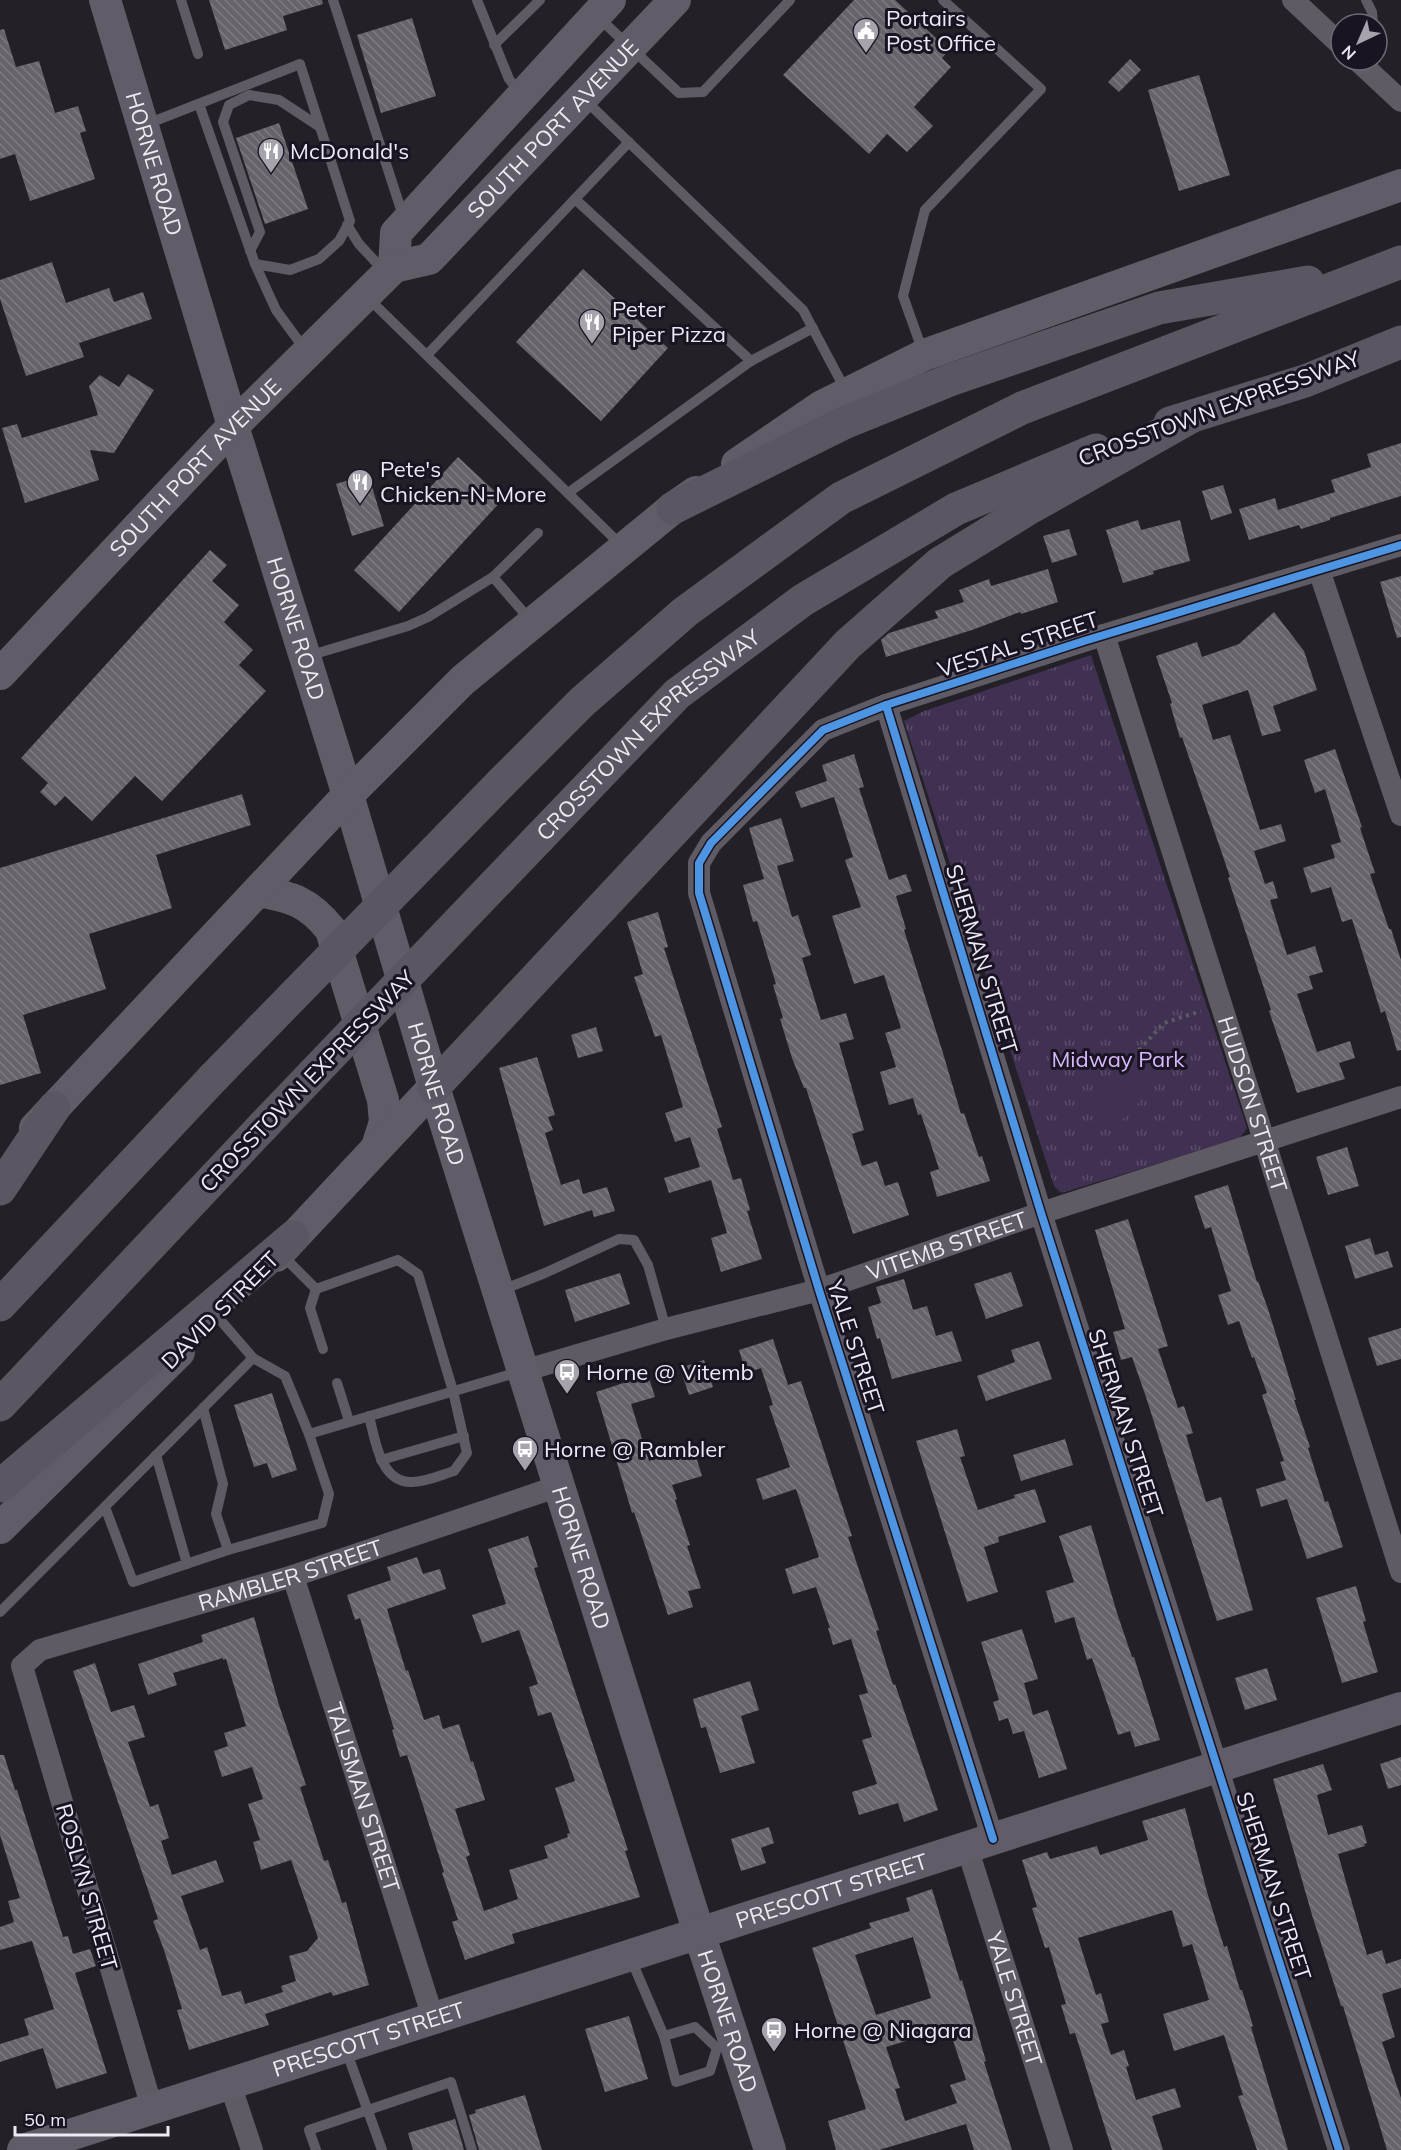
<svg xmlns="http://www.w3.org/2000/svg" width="1401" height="2150" viewBox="0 0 1401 2150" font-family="Mulish,sans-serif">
	<defs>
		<pattern id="park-tufts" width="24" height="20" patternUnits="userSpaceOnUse" patternTransform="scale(1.5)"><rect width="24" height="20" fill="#403051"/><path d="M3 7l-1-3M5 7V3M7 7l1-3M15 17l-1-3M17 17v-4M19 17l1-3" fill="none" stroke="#5c4e6b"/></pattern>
		<pattern id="building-back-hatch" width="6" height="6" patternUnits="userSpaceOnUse" patternTransform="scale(1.5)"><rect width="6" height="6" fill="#67636a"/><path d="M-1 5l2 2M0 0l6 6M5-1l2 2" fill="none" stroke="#7d7a80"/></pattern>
	</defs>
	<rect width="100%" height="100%" fill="#242028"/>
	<!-- park -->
	<path fill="url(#park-tufts)" d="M1091,655l156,473 -8,11 -178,54 -7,-7 -150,-465 20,-10z"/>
	<!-- pitch -->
	<path fill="#403051" d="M1140,1047l27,26 -51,53 -27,-26z"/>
	<!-- building -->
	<g fill="url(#building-back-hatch)" fill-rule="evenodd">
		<path d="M209,0h113l1,4 -40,12 4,14 -62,20z"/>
		<path d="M854,0h41l54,50 -7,8 9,9 -37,40 19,19 -26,26 -20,-18 -18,20 -86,-79z"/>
		<path d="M412,18l24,78 -55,17 -24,-78z"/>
		<path d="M4,29l12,38 23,-6 16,52 23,-7 8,25 -6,2 15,46 -65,22 -15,-47 -15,5v-129z"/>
		<path d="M1130,59l11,11 -22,22 -11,-10z"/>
		<path d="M1199,75l31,100 -51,16 -31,-101z"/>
		<path d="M279,123l29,86 -43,15 -29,-86z"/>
		<path d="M52,262l14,41 43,-15 5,14 29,-10 9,27 -73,24 5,14 -58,19 -26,-77v-19z"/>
		<path d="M583,269l85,79 -67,73 -85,-79z"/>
		<path d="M128,374l26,16 -40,63 -24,-3 9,30 -74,23 -23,-75 15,-4 5,14 76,-23 -9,-29 11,-11 19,12z"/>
		<path d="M1401,443v53l-71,22v2l-29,9 -2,-4 -50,15 -10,-31 36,-11 3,12 57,-18 -4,-12 40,-13 -4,-13z"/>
		<path d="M458,457l45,42 -104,113 -45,-42z"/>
		<path d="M368,474l16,52 -32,10 -16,-52z"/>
		<path d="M1223,485l9,28 -21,7 -9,-29z"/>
		<path d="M1138,520l3,10 39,-10 10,41 -37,10 1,3 -31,9 -17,-53z"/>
		<path d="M1069,529l8,26 -25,8 -9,-27z"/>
		<path d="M210,550l17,15 -15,16 27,24 -15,17 29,28 -14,15 27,26 -104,110 -27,-25 -43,45 -27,-25 -10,10 -15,-14 8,-9 -27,-25z"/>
		<path d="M1048,569l10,33 -37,12 -1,-2 -48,18 -86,27 -5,-17 8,-7 49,-15 -3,-7 29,-9 -5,-12 30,-11 2,7z"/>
		<path d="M1401,576v61l-4,1 -17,-56z"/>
		<path d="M1274,612l30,39 13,39 -44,16 8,25 -19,5 -14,-46 -46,15 11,35 17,-5 30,95 21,-6 5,17 -32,10 11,33 8,-3 5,17 -8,2 17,55 28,-9 8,26 -14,4 4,13 -16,5 20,58 33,-11 5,17 -16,5 6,16 -48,14 -28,-82 2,-1 -43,-132 2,-1 -48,-140 -2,1 -10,-34 2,-1 -16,-47 41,-14 5,15 37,-13z"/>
		<path d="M1335,749l27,78 -2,1 15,45 -5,1 19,55h2l10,31v90l-4,1 -12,-40 -4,2 -29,-94 -10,3 -11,-35 -20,6 -8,-25 32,-10 -4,-13 10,-3 -16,-53 -10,4 -11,-33z"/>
		<path d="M854,754l10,33 -5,1 30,92 17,-6 6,17 -16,5 10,33 -2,1 39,123 18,61 3,-1 15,44 3,-1 8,25 -53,16 -7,-25 9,-3 -18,-55 -3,1 -5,-17 -24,7 -9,-33 16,-5 -11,-34 16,-5 -17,-53 -30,9 -22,-68 29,-9 -16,-47 8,-3 -19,-60 -33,11 -6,-16 32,-11 -5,-16z"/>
		<path d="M242,794l9,31 -95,30 16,53 -83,26 17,55 -83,26 18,58 -41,12v-217z"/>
		<path d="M781,818l13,43 -17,5 15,51 6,-2 13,40 -9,3 19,62 25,-7 8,26 -15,4 25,87 -12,4 10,32 15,-5 8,25 13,-4 11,33 -56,19 -47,-146h-2l-12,-30 -12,-39 3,-1 -10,-33 3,-1 -19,-63 -4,1 -10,-37 21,-6 -15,-51z"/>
		<path d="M658,912l10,35 -4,1 58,179 -5,2 16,51 8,-2 9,32 -3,1 15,48 -41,13 -10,-34 16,-5 -16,-53 -42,13 -5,-15 36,-11 -10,-30 -15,5 -10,-29 18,-6 -22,-72 -6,2 -21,-60 9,-3 -16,-52z"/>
		<path d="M596,1027l7,24 -25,7 -7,-23z"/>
		<path d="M537,1057l18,58 -7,2 5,13 -8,3 16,52 18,-6 4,15 24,-7 8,24 -21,6 -2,-7 -48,16 -45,-158z"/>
		<path d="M1347,1147l12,39 -31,9 -12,-38z"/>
		<path d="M1228,1185l29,97 1,-1 11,31 27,88h-2l16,47 -2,1 17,54 3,-1 15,46 -36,12 -20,-60 -26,8 -5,-18 30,-9 -6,-18 4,-1 -22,-66 5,-2 -13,-36 -2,1 -13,-37 -11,4 -10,-30 13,-4 -20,-64 -6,2 -11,-33z"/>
		<path d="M1128,1219l40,127 -10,3 20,59 6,-2 9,27 -7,2 20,67 15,-5 32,113 -36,11 -71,-224 -14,-40 -11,3 -8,-28 12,-3 -30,-99z"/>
		<path d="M1370,1238l5,17 13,-4 5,16 -38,12 -10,-33z"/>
		<path d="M1011,1272l12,34 -37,13 -12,-35z"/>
		<path d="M620,1273l10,31 -55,18 -10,-32z"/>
		<path d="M904,1279l9,31 14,-4 9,30 16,-5 10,30 -70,18 -12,-41 -3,1 -9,-32 13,-4 -5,-16z"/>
		<path d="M1401,1328v31l-24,7 -9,-28z"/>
		<path d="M773,1339l15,46 13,-4 51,155 -4,1 31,93 -3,1 17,54 2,-1 43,126 -34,12 -6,-19 -39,12 -7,-23 25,-8 -15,-44 10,-3 -13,-42 9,-2 -17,-54 -18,6 -5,-17h2l-14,-41 -23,7 -8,-25 34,-12 -23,-68 -33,11 -7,-21 34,-12 -21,-61 4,-1 -12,-37 -15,5 -7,-23z"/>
		<path d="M1039,1341l13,38 -66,22 -9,-25 38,-14 -4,-12z"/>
		<path d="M704,1360l9,27 -24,8 -9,-27z"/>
		<path d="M648,1375l7,22 -24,7 18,57 44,-14 9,29 -30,9 5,14 -2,1 15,45 -3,1 14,42 -13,3 5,16 -25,8 -34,-103 -2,1 -36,-121z"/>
		<path d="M272,1393l25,77 -25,8 -5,-15 -13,4 -20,-62z"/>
		<path d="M957,1429l8,27 -5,1 18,53 37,-12 -1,-3 21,-6 11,33 -48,15 1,5 -15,5 14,45 -31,10 -51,-161z"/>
		<path d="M1065,1439l8,26 -52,16 -8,-26z"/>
		<path d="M1091,1525l26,88 15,44h2l26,83 -25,7 -5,-16 -12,4 -26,-77 -5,2 -13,-43 -19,6 -9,-32 28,-9 -15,-46z"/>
		<path d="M528,1536l10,31 -4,1 94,282 -3,1 15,46 -128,37 3,9 -50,17 -13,-38 6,-2 -16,-47 2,-1 -37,-117 -7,2 -8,-27 2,-1 -34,-111 -5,2 -8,-25 44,-15 -4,-13 30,-10 6,17 17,-5 6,20 -59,20 19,62 2,-1 16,50 15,-5 4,14 16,-5 12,38 2,-1 12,39 -30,9 15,46 -4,2 18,54 34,-12 -9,-29 39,-12 -4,-12 24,-9 -1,-3 3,-1 -15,-45 20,-7 -24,-69 -13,4 -9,-29 9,-3 -19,-54 -37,13 -10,-28 34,-11 -18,-55z"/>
		<path d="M1356,1586l10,35 -3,1 15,50 -36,11 -26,-85z"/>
		<path d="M254,1617l25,88 27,80 -6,2 24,74 4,-1 14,43 4,-1 23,83 -36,11 -2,-4 -66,22 4,11 -80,25 -12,-40 5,-1 -18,-59 -11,-29 5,-2 -85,-248 22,-8 16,49 23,-7 11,32 -17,5 22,65 8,-3 11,34 -8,3 11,34 44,-15 8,22 -43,14 19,54 7,-3 15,49 19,-5 4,13 38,-12 -2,-6 15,-5 -7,-25 18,-5 11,-13 -27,-78 -30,10 -8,-28 7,-2 -12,-36 15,-5 -11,-32 -30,10 -8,-26 14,-5 -4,-13 22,-7 -20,-67 -3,1v-2l-50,15 4,12 -29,10 -10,-31 65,-22 -2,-7z"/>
		<path d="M1022,1629l16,50 -14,4 9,32 15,-5 19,59 -28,9 -15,-47 -11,3 -5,-16 -9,3 -6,-19 6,-2 -18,-58z"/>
		<path d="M1267,1668l10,32 -32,10 -10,-32z"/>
		<path d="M750,1681l9,29 -18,6 14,47 -35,10 -14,-46 -5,1 -8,-29z"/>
		<path d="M0,1755h4l11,35h2l46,147 5,-1 5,18 17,-5 6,17 -21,7 32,100 -51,16 -13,-41 -43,14v-18l29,-9 -5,-16 30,-10 -22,-68 -32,9v-23l14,-5 -6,-21 12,-3 -20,-63z"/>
		<path d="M1401,1757v28l-13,4 -8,-25z"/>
		<path d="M1323,1764l9,26 -15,5 11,40 34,-10 5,18 -3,1 1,2 -27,8 29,101 15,-5 4,14 15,-5v29l-19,6 13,43 -13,5 19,56v52h-14l-44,-144h-2l-29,-91 -39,-136z"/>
		<path d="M1185,1808l22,84 17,55 3,-1 13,44h2l11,36 -2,1 37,123h-31l-19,-54 5,-1 -19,-60 -50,16 -11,-37 46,-14 -17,-56 -9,3 -11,-37 -94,28 18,57 5,-2 8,29 -8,2 10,31 13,-5 5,16 -3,1 10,33 39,-12 6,19 -29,9 11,34h-51l-37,-117 -5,1 -9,-29 5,-1 -17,-57 -4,1 -13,-40 5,-1 -15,-47 25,-8 3,7 47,-13 3,9 48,-15 -6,-19z"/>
		<path d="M769,1827l5,16 -13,5 5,15 -25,8 -10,-32z"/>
		<path d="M932,1889l28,92 2,-1 24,81 -2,1 28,88h-38l-8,-26 -87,26h-43l-8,-29 38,-12 -54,-161 59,-20 -2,-5 41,-12 -4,-13zM913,1937l18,61 -55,17 -21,-60zM949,2028l17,52 -16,5 7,18 -52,18 -10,-32 5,-1 -14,-41z"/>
		<path d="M629,2016l19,63 -43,13 -20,-63z"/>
		<path d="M525,2095l17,55h-63l-10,-35 7,-2 -1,-3z"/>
		<path d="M455,2119l9,31h-51l-5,-17z"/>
	</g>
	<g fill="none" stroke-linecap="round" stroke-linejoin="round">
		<!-- path -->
		<path stroke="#5d5a61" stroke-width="4" stroke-dasharray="3 4.5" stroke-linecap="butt" d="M1139,1050l25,-27 37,-12"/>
		<!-- lane -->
		<g stroke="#5f5b64" stroke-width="10">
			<path d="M181,0l17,54"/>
			<path d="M333,0l71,219"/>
			<path d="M477,0l32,79 12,15"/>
			<path d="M1366,0l6,12 1,12"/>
			<path d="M598,17l81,76 24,-1 87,-92"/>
			<path d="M494,45l46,-45"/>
			<path d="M584,99l219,211 43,81"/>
			<path d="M147,124l153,-60 50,157 -11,20 -20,18 -29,11 -35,-6 -56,-160"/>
			<path d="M575,199l176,162"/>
			<path d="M347,225l12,19 26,28"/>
			<path d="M250,251l10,-19 -37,-110 6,-17 20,-10 30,5 41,27"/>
			<path d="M255,264l21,46 30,41"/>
			<path d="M367,297l255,249"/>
			<path d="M923,352l-20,-56 22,-86 116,-121 -98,-89"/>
			<path d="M428,354l201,-212"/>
			<path d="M568,493l183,-132 62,-33"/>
			<path d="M493,577l45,-44"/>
			<path d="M308,656l100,-30 20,-9 65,-40 37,43"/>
			<path d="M282,1255l34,34"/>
			<path d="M316,1289l82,-29 20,14 35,117 14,62 -13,18c-13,4 -28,11 -42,11 -32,1 -37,-43 -43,-66"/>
			<path d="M316,1289l-6,19 13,41"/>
			<path d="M502,1290l43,-17 74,-34 15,1 14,25 18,64"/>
			<path d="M253,1358l32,18 24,58 213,-63"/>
			<path d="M337,1383l12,38"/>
			<path d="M203,1408l20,76 -7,30 12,36"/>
			<path d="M156,1455l31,109"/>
			<path d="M381,1460l83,-24"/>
			<path d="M105,1507l28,75 95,-32 94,-27 7,-29 -20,-60"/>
			<path d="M0,1612l253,-254 -37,-43"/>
			<path d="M630,1957l34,79 12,46 34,-11 7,-23 15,-4"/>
			<path d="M664,2036l31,-9 22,21"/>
			<path d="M346,2050l36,100"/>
			<path d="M316,2150l-7,-20 142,-48 21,68"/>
		</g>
		<!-- street -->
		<g stroke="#5f5b64" stroke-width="22">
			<path d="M1293,0l48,45"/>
			<path d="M1357,60l44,41"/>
			<path d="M1319,570l82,245"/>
			<path id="s1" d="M1104,635l297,937"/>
			<path d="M886,705l155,508 298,937"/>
			<path id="s2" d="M523,1371l143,-42 153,-39 222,-77 360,-116"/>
			<path id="s3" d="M293,1576l140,442"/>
			<path d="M993,1839l-174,-549 -120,-397v-30l12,-20 112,-113 63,-25 198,-64 317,-96"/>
			<path id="s4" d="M967,1847l95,303"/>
			<path d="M230,2084l22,66"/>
			<path id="s5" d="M152,2108l-130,-442 18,-16 253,-74 266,-90"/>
		</g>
		<!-- secondary -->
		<g stroke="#615c67" stroke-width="32">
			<path id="s6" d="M105,0l128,426 115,369 86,292 265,846 71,217"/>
			<path d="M394,267l2,-34 214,-233"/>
			<path d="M737,464l85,-58 102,-51 477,-170"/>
			<path id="s7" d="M0,674l233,-248 161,-159 35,-8 246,-259"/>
			<path d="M258,891c34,6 51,11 73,39l52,170 2,22 -8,25"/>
			<path d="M35,1128l313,-333 115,-115 210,-172 23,-16"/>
			<path d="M276,1256l158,-169"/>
			<path d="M0,1528l179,-176"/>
			<path id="s8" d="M23,2150l1378,-442"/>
		</g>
		<!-- highway -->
		<g stroke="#5b5762" stroke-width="33">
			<path d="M1170,423l135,-42 96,-39"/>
			<path d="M673,508l171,-85 106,-43 209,-72 149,-26"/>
			<path d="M502,782l80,-80 103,-90 156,-114 181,-90 379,-146"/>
			<path id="s9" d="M538,839l139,-145 126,-94 153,-91 140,-59"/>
			<path d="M434,1087l414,-443 92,-81 88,-54 163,-92"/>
			<path d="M0,1189l54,-81"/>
			<path d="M0,1305l213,-227"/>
			<path d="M0,1405l263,-279"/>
			<path d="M0,1486l293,-249"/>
		</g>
		<!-- highway-bridge -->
		<g stroke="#5b5762" stroke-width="33">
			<path d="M213,1078l289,-296"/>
			<path d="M263,1126l275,-287"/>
		</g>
		<!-- cycleway casing -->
		<g stroke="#1a1422" stroke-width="11">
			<g id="cycleway">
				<path d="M886,705l155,508 298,937"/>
				<path d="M993,1839l-174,-549 -120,-397v-30l12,-20 112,-113 63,-25 198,-64 317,-96"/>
			</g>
		</g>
		<!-- cycleway -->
		<use href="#cycleway" stroke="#4d94e3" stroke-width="8"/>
	</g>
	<!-- icons -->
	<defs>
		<g id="civic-pin" transform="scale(1.35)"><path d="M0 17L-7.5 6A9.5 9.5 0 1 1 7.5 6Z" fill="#a7a3ad" stroke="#1a1422"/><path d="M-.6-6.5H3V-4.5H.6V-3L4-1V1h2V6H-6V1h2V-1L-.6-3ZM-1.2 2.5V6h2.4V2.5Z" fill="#fff"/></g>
		<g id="restaurant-pin" transform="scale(1.35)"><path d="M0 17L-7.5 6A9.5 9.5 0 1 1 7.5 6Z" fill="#a7a3ad" stroke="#1a1422"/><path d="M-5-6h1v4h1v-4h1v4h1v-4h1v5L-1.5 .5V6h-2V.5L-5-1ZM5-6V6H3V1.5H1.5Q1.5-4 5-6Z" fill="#fff"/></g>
		<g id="bus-pin" transform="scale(1.35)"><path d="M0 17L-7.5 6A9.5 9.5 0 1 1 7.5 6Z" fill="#a7a3ad" stroke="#1a1422"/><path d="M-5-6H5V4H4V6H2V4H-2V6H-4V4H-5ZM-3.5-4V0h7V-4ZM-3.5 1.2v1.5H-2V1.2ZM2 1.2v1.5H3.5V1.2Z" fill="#fff"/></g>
	</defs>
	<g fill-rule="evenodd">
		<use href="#civic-pin" x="866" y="31"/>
		<use href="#restaurant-pin" x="271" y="151"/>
		<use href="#restaurant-pin" x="592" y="322"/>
		<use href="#restaurant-pin" x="360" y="482"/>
		<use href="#bus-pin" x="567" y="1372"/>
		<use href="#bus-pin" x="525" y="1449"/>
		<use href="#bus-pin" x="774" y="2030"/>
	</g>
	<g text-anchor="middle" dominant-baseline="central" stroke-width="6" stroke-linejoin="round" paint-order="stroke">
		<!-- poi labels -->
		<g font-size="22" fill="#eeeaf4" stroke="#1a1422" text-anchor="start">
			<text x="886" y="18">Portairs<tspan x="886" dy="25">Post Office</tspan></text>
			<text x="290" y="151">McDonald's</text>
			<text x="612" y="309">Peter<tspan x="612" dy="25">Piper Pizza</tspan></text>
			<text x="380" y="469">Pete's<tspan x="380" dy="25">Chicken-N-More</tspan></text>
			<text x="586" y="1372">Horne @ Vitemb</text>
			<text x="544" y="1449">Horne @ Rambler</text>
			<text x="794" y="2030">Horne @ Niagara</text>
		</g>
		<!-- street labels -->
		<g font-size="22" fill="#eeeaf4" stroke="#1a1422">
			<text stroke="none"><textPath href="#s7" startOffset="782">SOUTH PORT AVENUE</textPath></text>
			<text stroke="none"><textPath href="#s6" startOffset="171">HORNE ROAD</textPath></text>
			<text transform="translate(1219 408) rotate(-20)">CROSSTOWN EXPRESSWAY</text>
			<text stroke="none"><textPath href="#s7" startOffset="284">SOUTH PORT AVENUE</textPath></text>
			<text stroke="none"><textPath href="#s6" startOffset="657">HORNE ROAD</textPath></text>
			<text transform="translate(1018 644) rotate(-18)">VESTAL STREET</text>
			<text stroke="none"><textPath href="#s9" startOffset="152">CROSSTOWN EXPRESSWAY</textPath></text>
			<text transform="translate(982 959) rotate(73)">SHERMAN STREET</text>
			<text transform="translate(307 1081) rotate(-46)">CROSSTOWN EXPRESSWAY</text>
			<text stroke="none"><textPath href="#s6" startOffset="1143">HORNE ROAD</textPath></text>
			<text stroke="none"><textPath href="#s1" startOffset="492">HUDSON STREET</textPath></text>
			<text stroke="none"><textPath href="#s2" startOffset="442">VITEMB STREET</textPath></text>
			<text transform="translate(220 1310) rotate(-45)">DAVID STREET</text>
			<text transform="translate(856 1347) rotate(72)">YALE STREET</text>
			<text transform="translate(1126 1423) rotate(72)">SHERMAN STREET</text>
			<text stroke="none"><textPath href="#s6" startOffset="1629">HORNE ROAD</textPath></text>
			<text stroke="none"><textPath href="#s5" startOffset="746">RAMBLER STREET</textPath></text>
			<text stroke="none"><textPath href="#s3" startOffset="232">TALISMAN STREET</textPath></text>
			<text transform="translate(1274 1886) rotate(72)">SHERMAN STREET</text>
			<text transform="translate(87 1887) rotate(74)">ROSLYN STREET</text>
			<text stroke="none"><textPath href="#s8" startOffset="849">PRESCOTT STREET</textPath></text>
			<text stroke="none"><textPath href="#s4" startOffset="159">YALE STREET</textPath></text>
			<text stroke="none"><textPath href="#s6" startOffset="2115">HORNE ROAD</textPath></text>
			<text stroke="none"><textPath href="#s8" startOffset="363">PRESCOTT STREET</textPath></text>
		</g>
		<!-- park labels -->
		<g font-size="22" fill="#d7b7fd" stroke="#1a1422">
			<text x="1118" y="1059">Midway Park</text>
		</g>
	</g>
	<!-- north arrow -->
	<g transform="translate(1359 42) rotate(224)"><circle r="28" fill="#1a1422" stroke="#6f6a76" stroke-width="1.5"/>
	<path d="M0-4.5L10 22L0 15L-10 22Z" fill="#a7a3ad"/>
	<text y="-9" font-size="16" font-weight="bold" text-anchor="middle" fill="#eeeaf4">N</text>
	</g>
	<!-- scale -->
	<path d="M15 2126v9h153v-9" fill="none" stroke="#eeeaf4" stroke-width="3"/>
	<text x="24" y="2126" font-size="18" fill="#eeeaf4" stroke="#1a1422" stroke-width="4.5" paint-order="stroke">50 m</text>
</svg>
